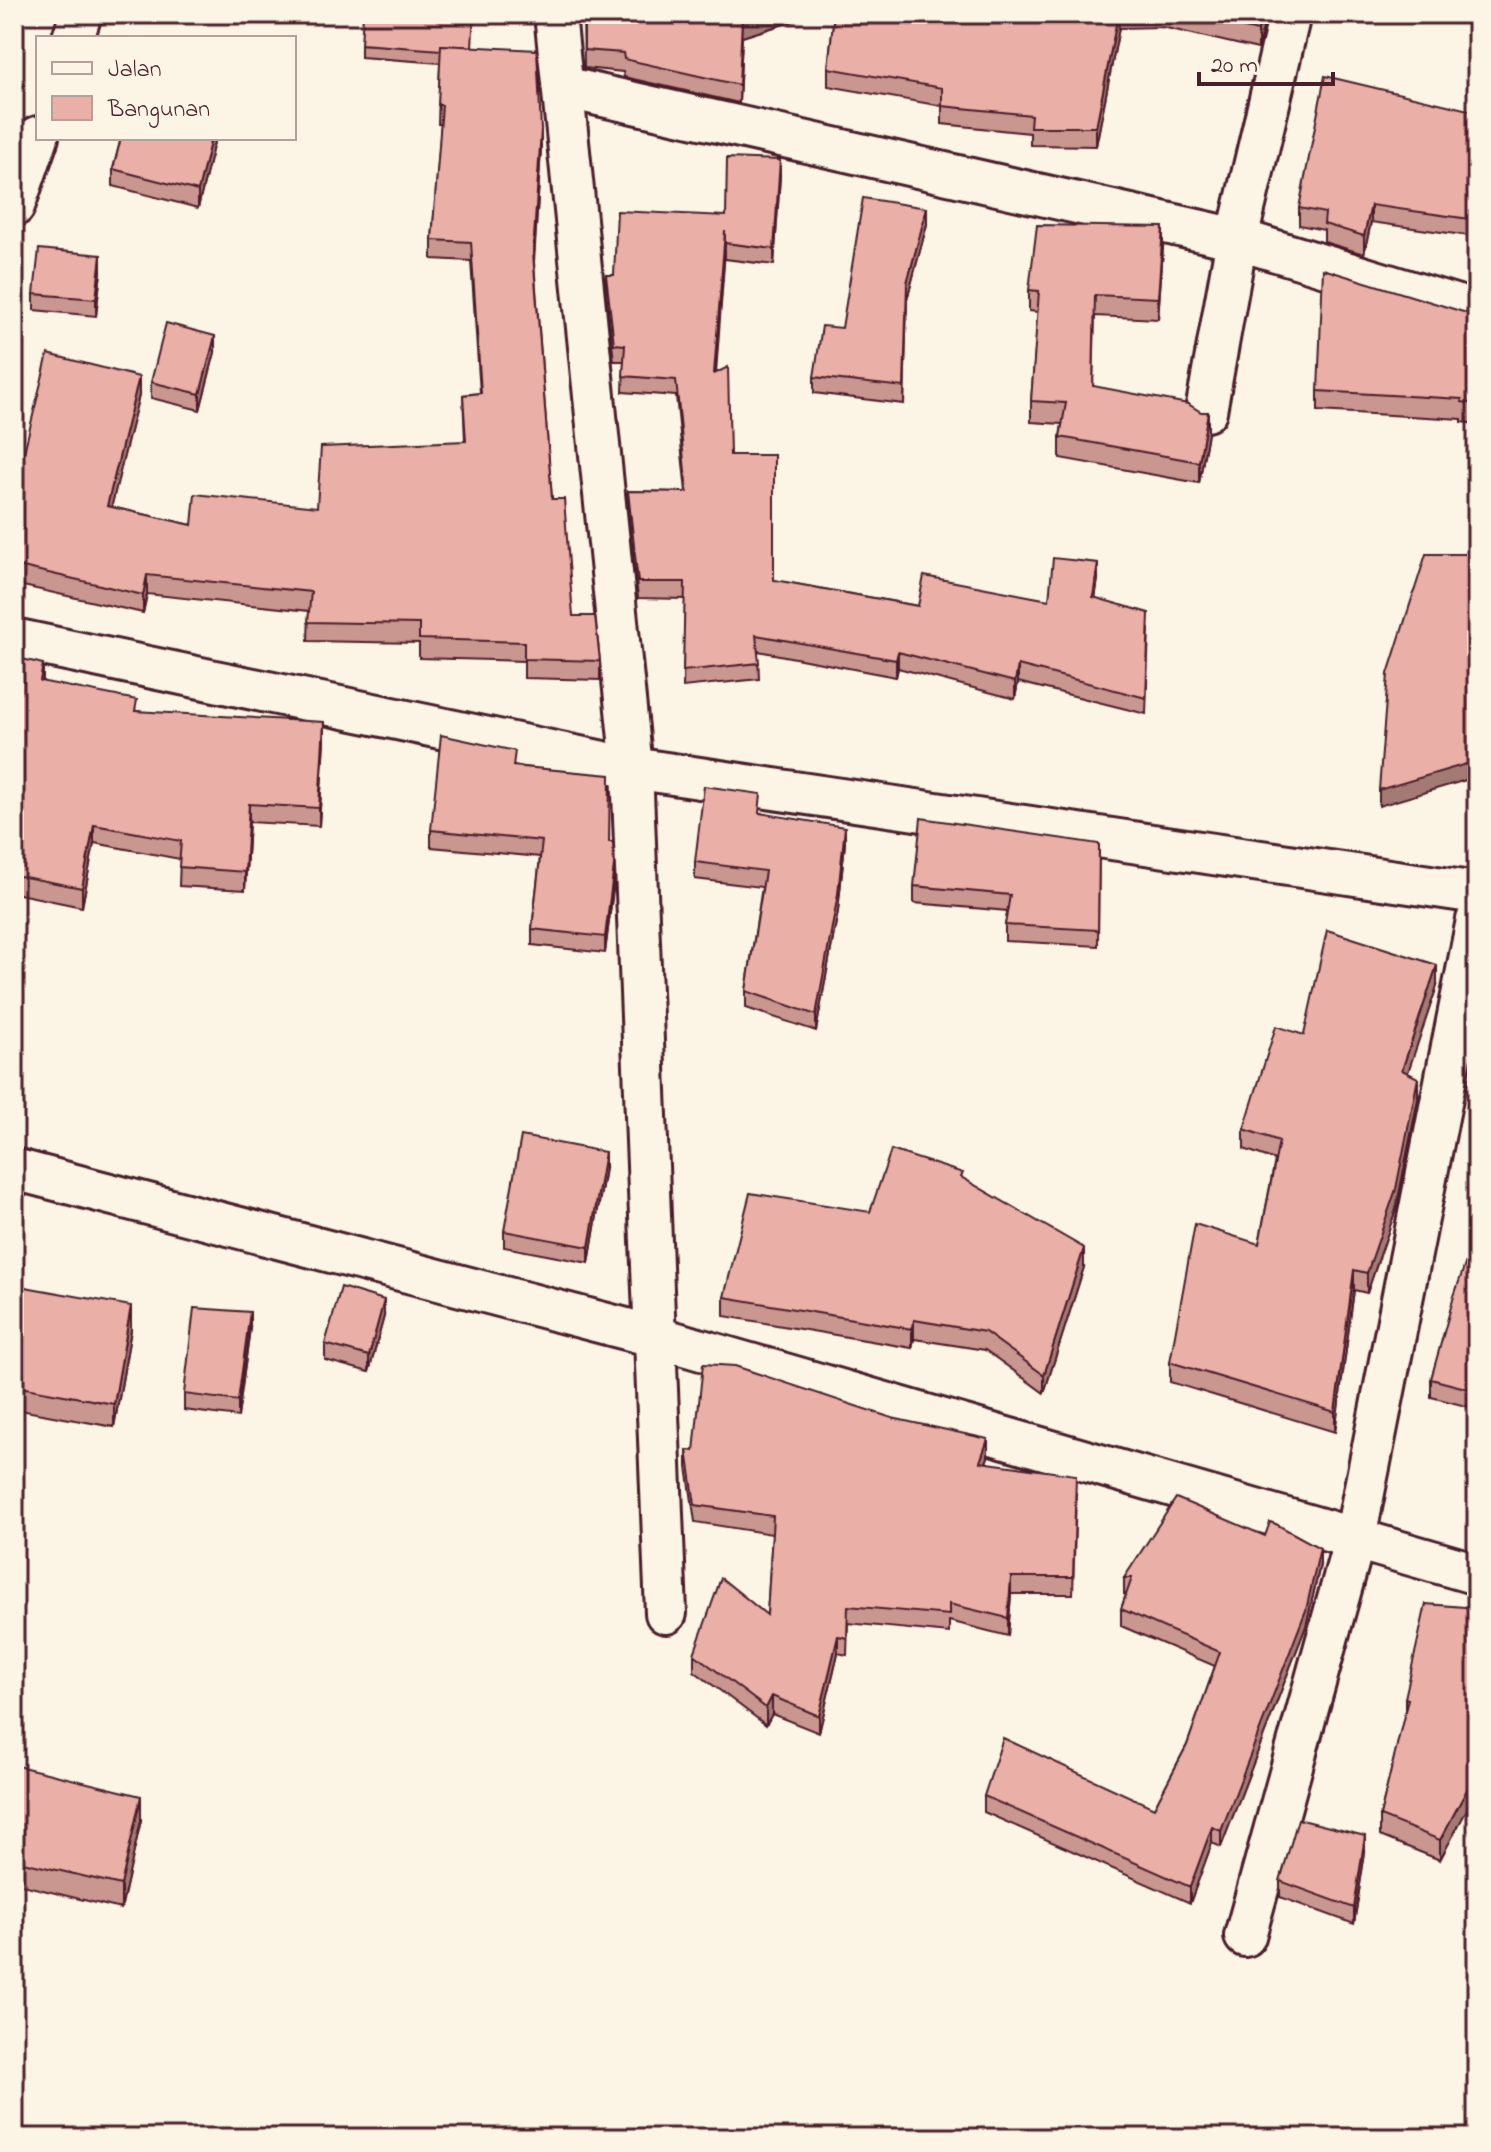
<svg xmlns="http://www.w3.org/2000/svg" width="1491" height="2152" viewBox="0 0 1491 2152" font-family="'Indie Flower',sans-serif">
	<rect width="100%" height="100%" fill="#fcf5e5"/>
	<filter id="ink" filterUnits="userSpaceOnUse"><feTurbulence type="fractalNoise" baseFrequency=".0125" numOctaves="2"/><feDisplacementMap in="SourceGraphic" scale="16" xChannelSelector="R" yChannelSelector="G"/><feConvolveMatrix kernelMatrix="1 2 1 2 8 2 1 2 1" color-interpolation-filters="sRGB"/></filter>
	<g filter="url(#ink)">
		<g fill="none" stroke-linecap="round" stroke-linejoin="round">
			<!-- minor casing -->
			<g stroke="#4a1f2b" stroke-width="46">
				<g id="minor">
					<path d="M555,14l77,754 34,845"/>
					<path d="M73,38l8,-24"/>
					<path d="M563,87l674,152 240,73"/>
					<path d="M14,206l24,-69"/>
					<path d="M1206,411l31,-172 53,-225"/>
					<path d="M14,639l618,129 845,125"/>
					<path d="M14,1169l639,167 824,238"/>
					<path d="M1245,1936l110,-398 122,-618"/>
				</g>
			</g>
			<!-- minor -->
			<use href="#minor" stroke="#fcf5e5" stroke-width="40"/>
		</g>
		<!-- wall -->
		<g fill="#c99690" stroke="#4a1f2b" stroke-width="2">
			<path d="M583,14h233l-74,23 -3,66 -115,-26 -1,-5 -39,-4z"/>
			<path d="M834,14h432l-8,35 -96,-22 -43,1 -23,118 -66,-1v-12l-88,-9v-18l-114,-20v-18z"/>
			<path d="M361,44l112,3 68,102 -7,113 18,237 21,117 27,45v19l-76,-2v-17l-105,-3v-15l-111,-2 1,-30 -162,-17 -4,19 -129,-29v-91l125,-98 -28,112 81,18 125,-18 148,-66 -2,-46 17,-2 -9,-132 -39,-2v-19l9,-116h-3l2,-61 -79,-6z"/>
			<path d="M1477,112v125l-106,-15 -7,32 -40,-12v-12l-25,-5v-17z"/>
			<path d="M121,138h94l-17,70 -85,-22v-17z"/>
			<path d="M780,176l-6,89 -49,-6v-9l-9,123 14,82 44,125 144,26 131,-6 49,-21 -3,19 54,31 -3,85 -128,-32 -3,17 -117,-31 -2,9 -138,-26 1,28 -76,8 2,-88 -47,-1 -10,-91v-16l58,1 -10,-96 -53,-4 1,-31h-10l-8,-70v-16h8l112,-59z"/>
			<path d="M927,224l-20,76 -3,104 -90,-11v-16l28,-49z"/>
			<path d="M1163,248l-5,71 -63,-3 -2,70 115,47 -9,50 -139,-25v-21l2,-13 -31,-2v-21l7,-89 -9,-1v-21z"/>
			<path d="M101,272l-5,44 -62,-6v-16z"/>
			<path d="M1470,314l7,1v109l-15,-2v-3l-144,-8v-20z"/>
			<path d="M215,352l-15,58 -49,-12v-16z"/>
			<path d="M14,657l29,25 94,29 187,29 -5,86 -70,-4 -4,68 -66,-4 1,-27 -86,-16 -12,64 -68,-14v-34l2,-11h-2z"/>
			<path d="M515,766l95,76 4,39 -9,72 -73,-8v-16l8,-72 -109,-10v-17z"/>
			<path d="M761,813l84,30 -7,68 -22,120 -70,-23v-17l16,-104 -67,-8v-17z"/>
			<path d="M1099,844l-1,102 -93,-5v-16l3,-14 -94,-8v-17z"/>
			<path d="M1437,986l-30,87 11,26 -22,110 -29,84 -13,-3 -19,142 -165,-50v-20l89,-118 16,-84 -31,-11v-20l60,-94z"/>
			<path d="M605,1168l-16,95 -85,-16v-16z"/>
			<path d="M870,1212l214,55 -40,126 -59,-43 -71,-11 -2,9 -188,-32v-19z"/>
			<path d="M1477,1230v179l-46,-12v-18z"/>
			<path d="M14,1285l117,45 -17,97 -100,-18z"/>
			<path d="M384,1316l-15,56 -44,-12v-16z"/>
			<path d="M250,1328l-12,89 -54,-7v-16z"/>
			<path d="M687,1450l301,7 -2,6 90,30 -3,101h-62l-3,42 -59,-15v12l-101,-10 -1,32 -9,-2 -19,80 -47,-19 -6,11 -72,-54v-17l73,-39 5,-81 -77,-12 -8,-55z"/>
			<path d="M1320,1565l-14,61 -85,221 -9,-4 -22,60 -206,-91v-16l170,12 33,-63 28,-79 -94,-40v-17l5,-15h-2v-16z"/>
			<path d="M1477,1608l-37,252 -60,-24v-20l25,-103v-15z"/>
			<path d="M14,1765l127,55 -20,89 -107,-26z"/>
			<path d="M1365,1852l-11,72 -74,-27v-16z"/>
		</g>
		<!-- shaded-wall -->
		<g fill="#a47a75" stroke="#4a1f2b" stroke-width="2">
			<path d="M757,14h59l-74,23 -3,66 3,-84z"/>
			<path d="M1118,14l1,14 -23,118v-19z"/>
			<path d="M1262,14h4l-8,35v-18z"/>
			<path d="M541,130v19l-8,123v-19z"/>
			<path d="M211,138h4l-17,70v-17z"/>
			<path d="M780,160v16l-6,89v-16z"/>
			<path d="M1371,205v17l-7,32v-18z"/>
			<path d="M927,208v16l-20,76 -3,104 3,-121z"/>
			<path d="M1163,227v21l-5,71v-21z"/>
			<path d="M725,231v16l-11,143v-16z"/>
			<path d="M101,255v17l-5,44v-17z"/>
			<path d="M215,336v16l-15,58v-16z"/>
			<path d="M139,377v18l-32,130v-19z"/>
			<path d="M1208,412v21l-9,50v-21z"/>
			<path d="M1098,563v16l-5,34v-16z"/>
			<path d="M147,575v19l-4,19v-18z"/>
			<path d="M898,652v16l-2,9v-17z"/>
			<path d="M43,664v18l-3,-1z"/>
			<path d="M1018,665v17l-3,17v-17z"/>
			<path d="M324,722v18l-5,86v-18z"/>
			<path d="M1477,723v16l-4,39 -94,28v-16z"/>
			<path d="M249,804v18l-4,68v-18z"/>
			<path d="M94,825v18l-12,64v-19z"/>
			<path d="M845,827v16l-7,68 -22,120v-16z"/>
			<path d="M614,865v16l-9,72v-16z"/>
			<path d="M1437,965v21l-35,104v-20z"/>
			<path d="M1418,1078v21l-22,110 -29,84v-20z"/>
			<path d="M605,1152v16l-16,95v-16z"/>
			<path d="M1084,1248v19l-40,126v-18z"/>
			<path d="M1354,1270v20l-19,142v-20z"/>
			<path d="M384,1300v16l-15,56v-16z"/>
			<path d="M131,1306v24l-17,97v-23z"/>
			<path d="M250,1312v16l-12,89v-16z"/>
			<path d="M914,1320v19l-2,9v-19z"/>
			<path d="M988,1439v18l-8,22v-17z"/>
			<path d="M1320,1548v17l-14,61 -85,221v-16z"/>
			<path d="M1011,1577v17l-3,42v-18z"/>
			<path d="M838,1636v17l-19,80v-17z"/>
			<path d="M772,1696v18l-6,11v-17z"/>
			<path d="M1477,1771v20l-37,69v-20z"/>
			<path d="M141,1796v24l-20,89v-24z"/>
			<path d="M1212,1827v16l-22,60v-16z"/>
			<path d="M1365,1836v16l-11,72v-16z"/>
		</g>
		<!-- building -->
		<g fill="#eaafa7" stroke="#4a1f2b" stroke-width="2">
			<path d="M363,14h111l-2,33 -31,-2v5l-80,-6z"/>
			<path d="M584,14h173l-15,5 -3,66 -115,-26 -1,-6 -39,-3z"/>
			<path d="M834,14h284l-22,113h-66l1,-12 -89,-9v-18l-114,-20z"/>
			<path d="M1184,14h78l-4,17z"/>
			<path d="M441,45l96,5 4,80 -8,123 19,246h12l9,117h22l5,45 -76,-2v-17l-105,-3v-15l-111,-2 3,-30 -164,-17 -4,20 -129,-30v-72l34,-139 91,23 -32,129 85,19 3,-31 122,13 4,-60 145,-6 -3,-46 18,-2 -10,-151 -39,-2 10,-135h-4z"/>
			<path d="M1325,76l152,36v108l-106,-15 -7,31 -40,-12 1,-11 -26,-5z"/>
			<path d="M121,138h90l-13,53 -85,-22z"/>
			<path d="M727,158l53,2 -6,89 -49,-6v-12l-11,143 14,-7 2,88h44v125l144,26 6,-30 125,24 4,-42 45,5 -5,34 56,16 -3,85 -128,-33 -3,17 -117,-30 -2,8 -140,-25 3,28 -76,8 2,-89h-47l-10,-91 59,1 -11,-112 -53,-4 2,-31 -11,-1 -8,-69h8l3,-64 109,5z"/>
			<path d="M863,198l64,10 -20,75 -3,104 -90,-10 8,-51 20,2z"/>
			<path d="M1037,225l126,2 -5,71 -63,-3 -2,91 95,18 13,8h7l-9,50 -139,-25 6,-34 -35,-2 8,-110 -10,-1z"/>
			<path d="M39,249l62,6 -5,44 -62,-5z"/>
			<path d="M1323,269l147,45 7,1v89l-15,-2v-3l-144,-8z"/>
			<path d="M166,323l49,13 -15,58 -49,-12z"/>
			<path d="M1426,554h51v169l-4,39 -94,28 9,-116z"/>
			<path d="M14,657l29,7 -3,17 97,19 -2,11 189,11 -5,86 -70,-4 -4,68 -66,-5 2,-26 -87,-16 -12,63 -68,-13v-16l6,-28 -6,-1z"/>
			<path d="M441,735l74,16 -2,15 97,9 -1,67h4l1,23 -9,72 -73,-8 10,-88 -111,-11z"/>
			<path d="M704,786l57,8 -2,19 86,14 -7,67 -22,121 -70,-24 19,-120 -70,-9z"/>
			<path d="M921,818l178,26 -1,86 -93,-5 5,-30 -96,-9z"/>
			<path d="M1327,930l110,35 -35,105 16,8 -22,111 -29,84 -13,-3 -19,142 -165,-50 25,-138 64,20 20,-103 -35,-12 32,-103 28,9z"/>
			<path d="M521,1136l84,16 -16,95 -85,-16z"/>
			<path d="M891,1150l72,23 -2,4 123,71 -40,127 -59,-43 -71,-12 -2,9 -188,-32 26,-104 120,19z"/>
			<path d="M1477,1230v161l-46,-12 23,-83z"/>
			<path d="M14,1285l117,21 -17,98 -100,-18z"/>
			<path d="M341,1287l43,13 -15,56 -44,-12z"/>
			<path d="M194,1308l56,4 -12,89 -54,-7z"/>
			<path d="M703,1364l32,2 157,52 96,21 -8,23 96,13 -3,102h-62l-3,41 -59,-14v11l-101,-9 -1,32 -9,-2 -19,80 -47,-20 -6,12 -72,-54 27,-76 46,37 6,-99 -78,-11 -8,-55 7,1z"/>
			<path d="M1176,1498l89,38 5,-14 6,2 44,24 -14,62 -85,221 -9,-4 -22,60 -206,-91 19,-58 151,70 33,-63 33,-93 -99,-43 11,-31h-8z"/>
			<path d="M1426,1604l51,4v163l-37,69 -60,-24 28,-117 -3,-1z"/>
			<path d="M14,1765l127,31 -20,89 -107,-25z"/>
			<path d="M1298,1819l67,17 -11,72 -74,-27z"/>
		</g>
	</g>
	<!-- margin -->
	<rect width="1491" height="2152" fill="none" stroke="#fcf5e5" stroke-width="48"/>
	<rect x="24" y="24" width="1443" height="2104" fill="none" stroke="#4a1f2b" stroke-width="3" filter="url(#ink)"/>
	<!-- legend -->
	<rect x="36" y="36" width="260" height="104" fill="#fcf5e5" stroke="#b59f9b" stroke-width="2"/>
	<rect x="52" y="62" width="40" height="12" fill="#fcf5e5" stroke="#b59f9b" stroke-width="2"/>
	<text x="108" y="76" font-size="24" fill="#4a1f2b">Jalan</text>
	<rect x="52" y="96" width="40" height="24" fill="#eaafa7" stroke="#b59f9b" stroke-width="2"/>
	<text x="108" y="116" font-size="24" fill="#4a1f2b">Bangunan</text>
	<!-- scale -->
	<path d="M1199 72v12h134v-12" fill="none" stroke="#4a1f2b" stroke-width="4"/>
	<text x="1211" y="72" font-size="24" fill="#4a1f2b" stroke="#fcf5e5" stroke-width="6" paint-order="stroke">20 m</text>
</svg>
